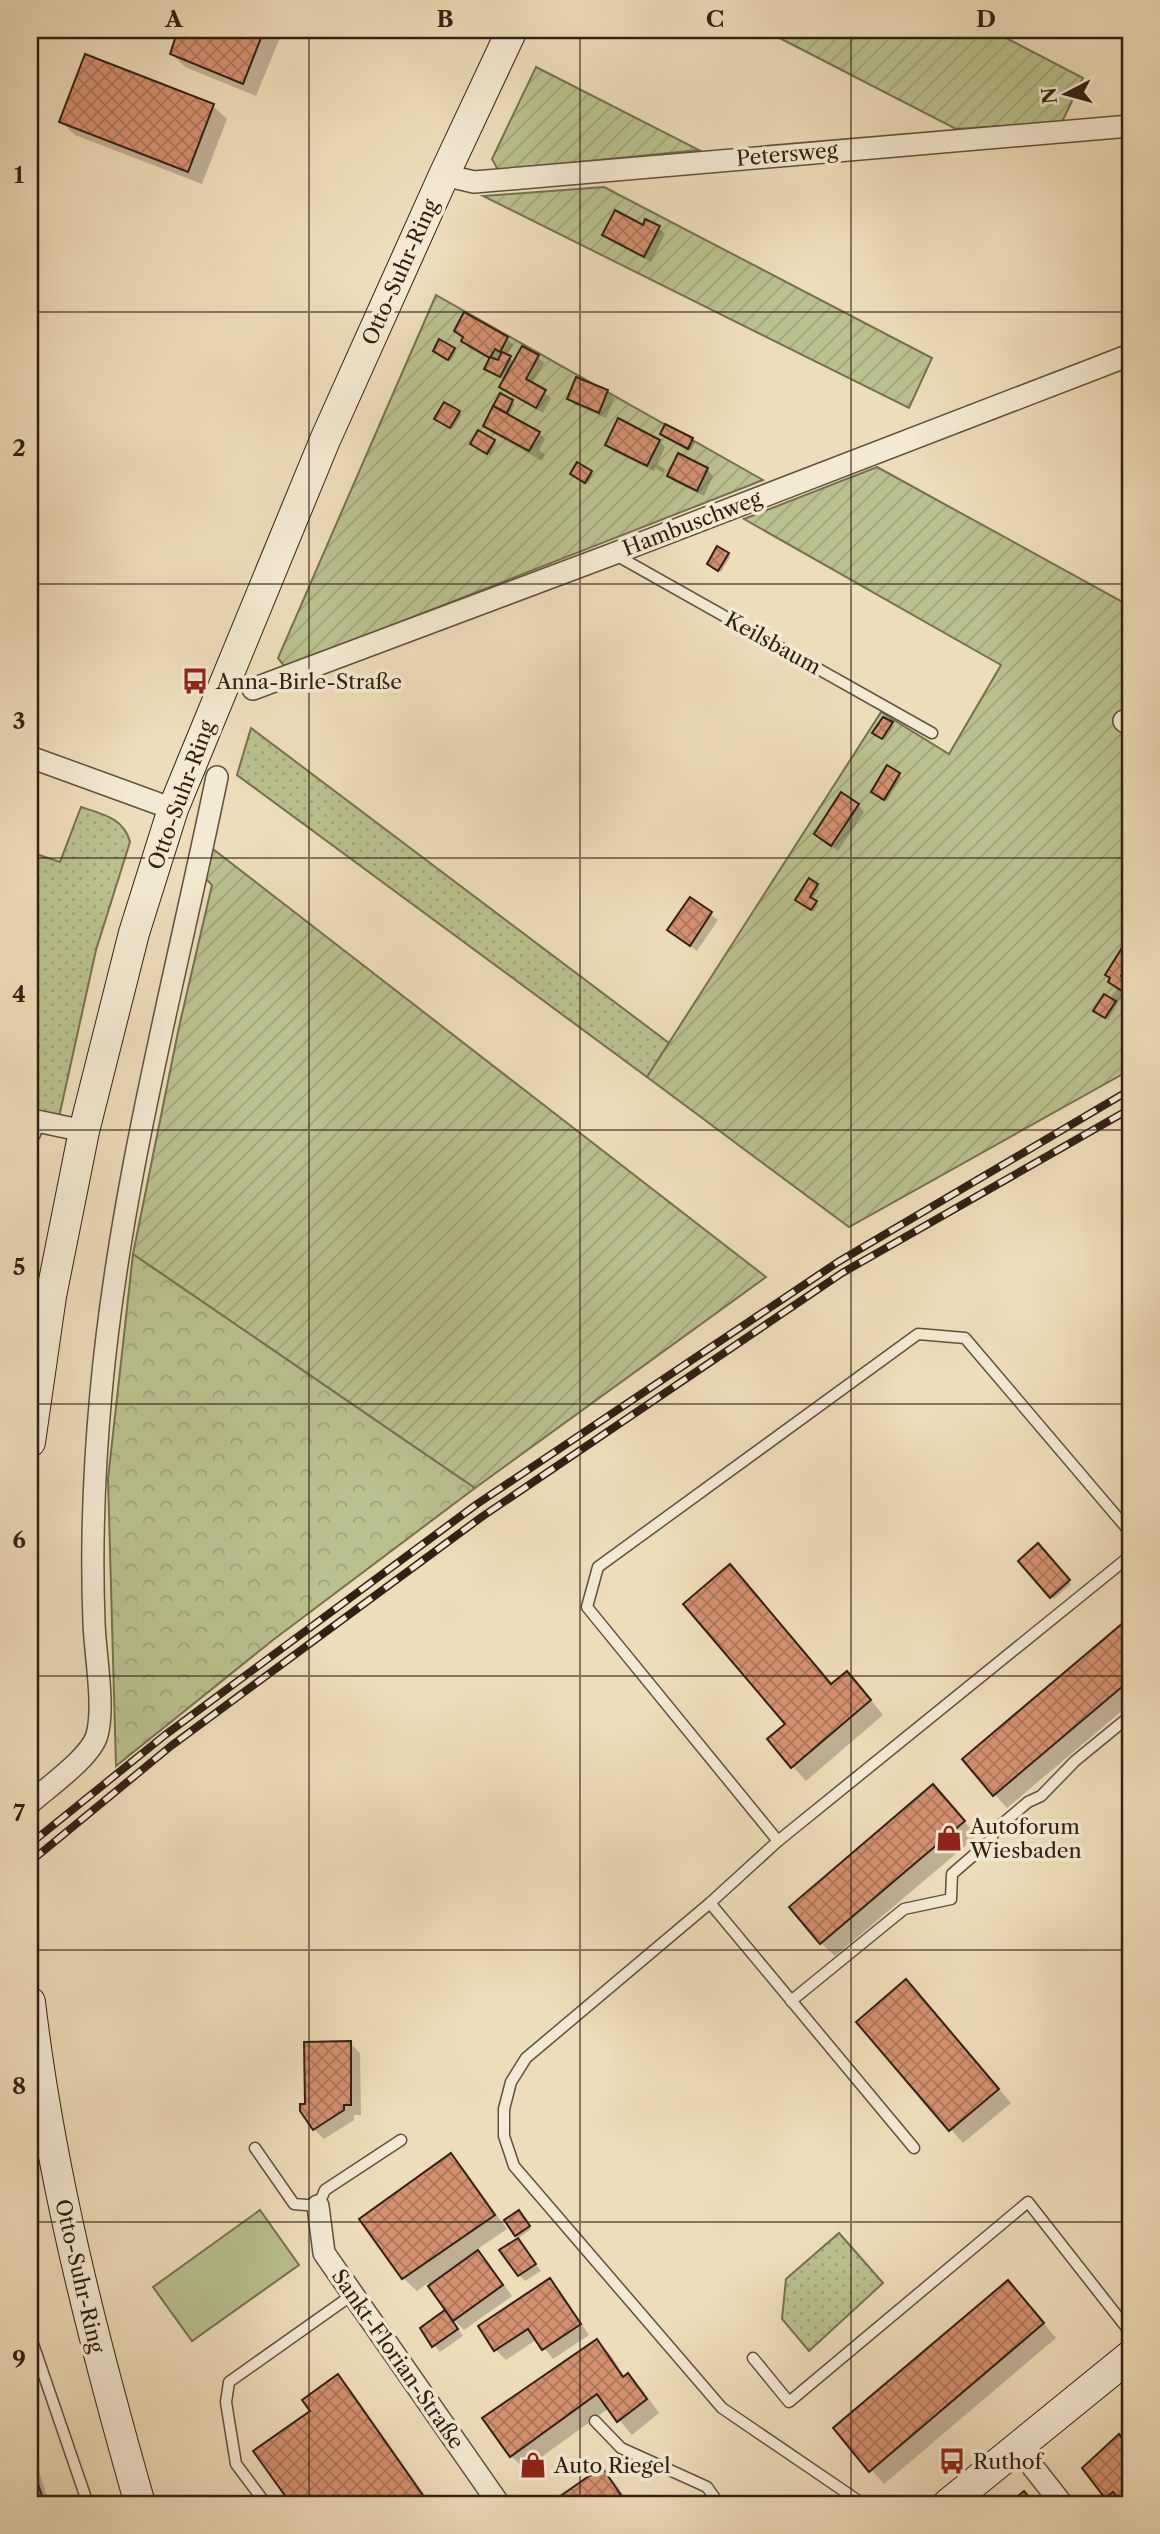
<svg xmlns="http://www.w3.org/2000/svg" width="1160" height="2534" viewBox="0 0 1160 2534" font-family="'Libre Caslon Text',serif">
	<defs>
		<pattern id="grass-dots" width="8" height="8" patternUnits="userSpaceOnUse" patternTransform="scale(1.75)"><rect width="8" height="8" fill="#bac08e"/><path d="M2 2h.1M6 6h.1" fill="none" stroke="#a0a579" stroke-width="1.8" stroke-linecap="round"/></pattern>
		<pattern id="forest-crowns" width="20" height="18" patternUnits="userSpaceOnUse" patternTransform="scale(1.75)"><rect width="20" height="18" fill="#bac08e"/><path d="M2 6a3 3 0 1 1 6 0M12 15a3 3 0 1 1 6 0" fill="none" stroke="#a0a579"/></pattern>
		<pattern id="garden-furrows" width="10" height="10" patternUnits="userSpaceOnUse" patternTransform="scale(1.75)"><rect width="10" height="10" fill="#bac08e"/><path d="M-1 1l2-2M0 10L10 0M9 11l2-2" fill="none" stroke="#a0a579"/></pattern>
		<pattern id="building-cross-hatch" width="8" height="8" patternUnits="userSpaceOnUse" patternTransform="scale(1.75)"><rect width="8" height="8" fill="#d49170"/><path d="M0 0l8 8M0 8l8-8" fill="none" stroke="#ad765b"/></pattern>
	</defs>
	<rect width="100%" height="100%" fill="#eeddb9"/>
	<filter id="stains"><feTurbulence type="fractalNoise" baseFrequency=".00286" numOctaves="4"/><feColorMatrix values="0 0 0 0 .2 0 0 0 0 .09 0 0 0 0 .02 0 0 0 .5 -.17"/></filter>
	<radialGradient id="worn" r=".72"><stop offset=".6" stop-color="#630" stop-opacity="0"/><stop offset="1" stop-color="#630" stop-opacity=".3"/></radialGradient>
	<!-- grass -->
	<g fill="url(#grass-dots)" stroke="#767050" stroke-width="2">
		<path d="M251,728l418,315 -22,34 -410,-302z"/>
		<path d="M81,807c21,7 43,11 49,35l-34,108 -37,167 -29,-7v-258l30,10z"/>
		<path d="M839,2233l44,50 -74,68 -27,-32 4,-40z"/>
	</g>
	<!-- forest -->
	<path fill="url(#forest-crowns)" stroke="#767050" stroke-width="2" d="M133,1254l342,234 -202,152 -157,126 -8,-287z"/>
	<!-- garden -->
	<g fill="url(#garden-furrows)" stroke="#767050" stroke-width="2">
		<path d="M764,30h227l92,48 -21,44 -106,7z"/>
		<path d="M536,67l163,83 -201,20 -6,-11z"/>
		<path d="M604,187l328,171 -23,50 -426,-212z"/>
		<path d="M436,295l327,185 -478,187 -7,-9z"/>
		<path d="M877,467l253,139v464l-281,157 -202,-150 234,-365 68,42 52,-89 -257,-146z"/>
		<path d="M213,849l553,428 -291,211 -342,-234 46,-227 33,-142 -7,-7z"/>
	</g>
	<!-- pitch -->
	<path fill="#bac08e" stroke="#767050" stroke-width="2" d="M260,2210l39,55 -107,76 -39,-54z"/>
	<!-- shadow -->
	<g fill="#0003">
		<path d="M180,30h103l-27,66 -71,-29 -13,-13z"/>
		<path d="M86,57l127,49 14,13 -25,65 -127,-49 -14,-13z"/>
		<path d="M644,227l15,1 6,6 -14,28 -40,-21 -7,-6z"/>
		<path d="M456,331l51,7 6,7 -6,11 8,7 23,-6 6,6 -12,22 19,13 -8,15 -35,-20 -7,-6 4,-7 -19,-11 5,-9 -22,-12 -6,-7 1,-3z"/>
		<path d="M454,350l2,2 -5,9 -14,-8z"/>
		<path d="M607,392l7,6 -8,20 -31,-13 -6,-6z"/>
		<path d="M501,396l14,8 -6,12 30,17 6,6 -6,11 6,5 -3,6 -51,-29 -6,-7z"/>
		<path d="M458,412l3,3 -8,14 -14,-8z"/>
		<path d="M662,434l30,5 3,3 -4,8z"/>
		<path d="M494,441l3,3 -7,11 -15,-8z"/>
		<path d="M659,441l6,6 -8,17 8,5 -2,4 -8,-5 -1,3 -41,-20 -6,-7z"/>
		<path d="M707,469l6,7 -9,20 -29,-14 -6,-6z"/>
		<path d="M591,472l2,3 -5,9 -13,-8z"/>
		<path d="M728,554l2,3 -9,15 -9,-6z"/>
		<path d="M203,678l5,3 -4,11 -5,-3z"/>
		<path d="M891,724l3,2 -9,14 -8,-5z"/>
		<path d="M899,774l2,3 -14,24 -11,-6z"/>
		<path d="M858,805l6,7 -26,39 -22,-17z"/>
		<path d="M809,881l11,7 -8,12 6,5 -4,7 -14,-10z"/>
		<path d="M690,899l28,21 -21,31 -27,-21z"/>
		<path d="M1130,938v39l-3,5 3,3v8l-1,3 -5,-3 -16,27 -10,-6 19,-25 -7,-7 2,-3 -4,-4z"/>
		<path d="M1038,1546l33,38 -17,15 -34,-38z"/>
		<path d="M730,1566l103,120 27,1 23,28 -77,66 -37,-41 18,-16z"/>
		<path d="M1130,1619v85l-123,104 -43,-48z"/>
		<path d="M946,1800l31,36 -142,120 -14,-13z"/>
		<path d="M906,1981l105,122 -48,40 -105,-121z"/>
		<path d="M350,2043l10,10 1,62h-7v5l-30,19 -10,-10 -8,-23z"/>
		<path d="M450,2156l14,13 43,60 -31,21 12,12 24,34 -48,34 -9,-9 -1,1 9,14 -23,16 -18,-23 26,-18 -20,-28 -11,8 -14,-13 -41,-59z"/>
		<path d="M521,2215l10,14 -12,9 -3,-3z"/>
		<path d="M517,2240l24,31 -16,10 -6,-6z"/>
		<path d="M549,2280l10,10 30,45 -36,24 -16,-20 -31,21 -10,-10 -16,-24z"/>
		<path d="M1021,2296l35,42 -172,146 -49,-55z"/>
		<path d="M597,2341l13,13 15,23 3,-2 13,13 18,25 -27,22 -23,-27 -84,61 -14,-13z"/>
		<path d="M338,2377l13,13 80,114h-138l-38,-53 57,-40z"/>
		<path d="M1119,2436l11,11v57h-16l-7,-7z"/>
		<path d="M30,2446l20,58h-20z"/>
		<path d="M962,2454l4,4 -13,12 -5,-5z"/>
		<path d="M602,2470l13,13 15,21h-78z"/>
	</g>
	<!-- building -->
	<g fill="url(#building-cross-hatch)" stroke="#312112" stroke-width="2">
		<path d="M178,30h86l-21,54 -73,-30z"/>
		<path d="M85,54l129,50 -26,68 -129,-50z"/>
		<path d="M615,210l28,15 2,-6 15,7 -16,31 -42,-22z"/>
		<path d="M464,312l44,25 -8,15 -5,-3 -5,9 -29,-17 2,-4 -9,-6z"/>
		<path d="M439,339l16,9 -7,12 -15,-9z"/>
		<path d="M522,346l17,9 -13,24 20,11 -10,18 -37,-21z"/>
		<path d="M502,352l9,4 -11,21 -16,-8 6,-12 8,3z"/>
		<path d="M576,377l32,13 -9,23 -32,-14z"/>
		<path d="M500,393l13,7 -6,13 -14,-7z"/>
		<path d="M444,402l16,9 -10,17 -16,-9z"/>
		<path d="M493,406l47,26 -11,19 -46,-25z"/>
		<path d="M618,418l42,22 -13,26 -42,-21z"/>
		<path d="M665,424l28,14 -5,11 -28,-15z"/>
		<path d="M478,430l17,10 -8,14 -17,-10z"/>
		<path d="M678,453l30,15 -11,23 -30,-15z"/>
		<path d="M577,462l15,9 -7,12 -15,-9z"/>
		<path d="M717,546l12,7 -11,18 -11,-7z"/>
		<path d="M883,717l10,5 -11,17 -10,-6z"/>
		<path d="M887,765l13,8 -16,27 -13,-8z"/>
		<path d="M841,792l18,12 -28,42 -17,-12z"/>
		<path d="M809,878l9,6 -8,13 7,4 -6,9 -16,-10z"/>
		<path d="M690,897l22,15 -22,34 -23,-16z"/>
		<path d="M1130,935v26l-9,15 7,5 -6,10 -14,-9 2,-4 -5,-3z"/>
		<path d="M1104,994l12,7 -11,17 -12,-7z"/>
		<path d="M1038,1543l32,37 -20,18 -32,-37z"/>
		<path d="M730,1564l101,120 16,-13 24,29 -80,68 -24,-29 18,-15 -102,-120z"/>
		<path d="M1130,1617v63l-137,116 -31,-37z"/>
		<path d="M933,1784l32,37 -145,123 -31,-37z"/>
		<path d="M906,1979l93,110 -50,42 -93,-109z"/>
		<path d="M351,2041v64h-7v5l-31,20 -13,-19v-7h5l-1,-62z"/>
		<path d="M451,2153l44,62 -93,64 -43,-60z"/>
		<path d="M519,2210l11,16 -15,10 -11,-16z"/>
		<path d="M518,2238l18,26 -18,12 -19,-26z"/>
		<path d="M478,2250l25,35 -50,36 -25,-35z"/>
		<path d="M550,2278l31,46 -39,26 -14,-21 -34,22 -16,-25z"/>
		<path d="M1008,2280l36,43 -175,149 -36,-44z"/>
		<path d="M445,2310l13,19 -26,18 -12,-19z"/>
		<path d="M597,2339l26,38 5,-4 19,26 -30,23 -20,-28 -87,63 -28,-39z"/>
		<path d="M338,2374l91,130h-138l-38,-53 57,-40 -8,-11z"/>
		<path d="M1119,2434l11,13v52l-8,4 -9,-11 -8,6 -23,-30z"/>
		<path d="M30,2461l15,43h-15z"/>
		<path d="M602,2467l25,37h-78z"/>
		<path d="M1024,2491l11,13h-26z"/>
	</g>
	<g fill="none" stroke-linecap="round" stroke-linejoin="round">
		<!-- lane casing -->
		<g stroke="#60503c" stroke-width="13">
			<g id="lane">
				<path d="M614,554l318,179"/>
				<path d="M778,1841l-191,-234 11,-40 320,-233 47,4 165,194"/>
				<path d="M710,1903l204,245"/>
				<path d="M791,2001l113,-92 47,-10 1,-25 38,-33 5,-11 33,-28 13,-6 34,-35 55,-45"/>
				<path d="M255,2148l39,56 24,2 7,-16 76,-50"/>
				<path d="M30,2335l58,169"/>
				<path d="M753,2358l36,44 239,-200 98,125"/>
				<path d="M595,2421l26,27 86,39 12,17"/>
				<path d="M266,2504l-30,-40 -10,-62 3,-20 123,-87"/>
				<path d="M863,2504l-141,-96 -208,-242 -10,-30v-27l7,-27 15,-24 184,-155 68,-62 352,-285"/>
			</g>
		</g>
		<!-- street casing -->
		<g stroke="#60503c" stroke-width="24">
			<g id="street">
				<path d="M444,175l30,7 656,-56"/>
				<path d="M253,689l360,-135 517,-199"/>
				<path d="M1124,721l6,4"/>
				<path d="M30,757l143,52"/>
				<path d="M30,1132l2,-12 52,11"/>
				<path d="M30,1803c18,-16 61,-46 67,-68 8,-29 -2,-81 -3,-112 -3,-77 0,-154 7,-230 19,-209 74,-412 116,-616"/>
				<path d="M318,2206l6,47 175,251"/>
				<path d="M1018,2448l44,56"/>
			</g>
		</g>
		<!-- secondary casing -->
		<g stroke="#312112" stroke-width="32">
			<g id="secondary">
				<path d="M30,1442l21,-146 33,-165 50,-198 39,-124 152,-369 119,-265 68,-145"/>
				<path d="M30,2002c20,171 63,337 110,502"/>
				<path d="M948,2504l182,-148"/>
			</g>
		</g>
		<!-- lane -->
		<use href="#lane" stroke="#f4e9d2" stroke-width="10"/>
		<!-- street -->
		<use href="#street" stroke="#f4e9d2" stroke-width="21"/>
		<!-- secondary -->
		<use href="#secondary" stroke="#f4e9d2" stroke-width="30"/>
		<!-- rail casing -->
		<g stroke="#312112" stroke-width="8">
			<g id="rail">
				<path d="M30,1844l135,-109 312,-231 361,-242 292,-172"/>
				<path d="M30,1862l141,-116 312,-230 359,-243 288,-164"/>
			</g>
		</g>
		<!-- rail -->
		<use href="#rail" stroke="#f4e9d2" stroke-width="5" stroke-dasharray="16" stroke-linecap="butt"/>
	</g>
	<!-- grid -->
	<path fill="none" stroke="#312112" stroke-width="2" stroke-opacity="0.55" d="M309,30v2474M580,30v2474M851,30v2474M30,312h1100M30,584h1100M30,858h1100M30,1130h1100M30,1404h1100M30,1676h1100M30,1950h1100M30,2222h1100"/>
	<!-- icons -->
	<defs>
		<g id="bus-bare" transform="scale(2.1)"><path d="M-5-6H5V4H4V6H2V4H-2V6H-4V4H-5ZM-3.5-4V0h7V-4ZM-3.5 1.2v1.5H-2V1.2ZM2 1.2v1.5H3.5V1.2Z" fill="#8f2418" stroke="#f4e9d2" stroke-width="2.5" paint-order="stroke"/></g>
		<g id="shop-bare" transform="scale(2.1)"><path d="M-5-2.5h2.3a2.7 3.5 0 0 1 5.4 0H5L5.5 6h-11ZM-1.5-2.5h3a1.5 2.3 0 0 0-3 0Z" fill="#8f2418" stroke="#f4e9d2" stroke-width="2.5" paint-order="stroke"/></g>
	</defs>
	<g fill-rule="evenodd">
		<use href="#bus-bare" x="195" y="681"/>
		<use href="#shop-bare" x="949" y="1838"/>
		<use href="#bus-bare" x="952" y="2461"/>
		<use href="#shop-bare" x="533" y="2465"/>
	</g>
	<g text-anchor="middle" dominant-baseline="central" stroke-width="7" stroke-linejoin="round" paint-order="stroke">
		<!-- street labels -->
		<g font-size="21" fill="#312112" stroke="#f4e9d2">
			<text transform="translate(787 154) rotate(-5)">Petersweg</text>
			<text transform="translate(400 272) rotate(-66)">Otto-Suhr-Ring</text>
			<text transform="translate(692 523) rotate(-21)">Hambuschweg</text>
			<text transform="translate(773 643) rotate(29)">Keilsbaum</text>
			<text transform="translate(181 795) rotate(-70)">Otto-Suhr-Ring</text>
			<text transform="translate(80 2276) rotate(77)">Otto-Suhr-Ring</text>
			<text transform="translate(398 2359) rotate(55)">Sankt-Florian-Straße</text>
		</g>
		<!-- poi labels -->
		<g font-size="21" fill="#312112" stroke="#f4e9d2" text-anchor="start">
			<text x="216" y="681">Anna-Birle-Straße</text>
			<text x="970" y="1826">Autoforum<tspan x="970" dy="24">Wiesbaden</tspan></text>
			<text x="973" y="2461">Ruthof</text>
			<text x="554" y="2465">Auto Riegel</text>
		</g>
	</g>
	<!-- margin -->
	<rect width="1160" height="2534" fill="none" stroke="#eeddb9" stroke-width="77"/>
	<!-- north arrow -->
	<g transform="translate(1066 94) rotate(264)" stroke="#f4e9d2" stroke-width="5" paint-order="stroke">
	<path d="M0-5L12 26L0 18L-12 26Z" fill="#312112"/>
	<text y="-10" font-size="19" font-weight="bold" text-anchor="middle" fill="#312112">N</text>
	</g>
	<rect x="38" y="38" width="1084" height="2458" fill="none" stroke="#312112" stroke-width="2.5"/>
	<g font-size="23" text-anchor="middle" font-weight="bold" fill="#312112">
		<text x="174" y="27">A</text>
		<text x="445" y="27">B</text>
		<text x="715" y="27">C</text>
		<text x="986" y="27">D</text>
		<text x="19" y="183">1</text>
		<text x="19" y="456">2</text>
		<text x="19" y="729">3</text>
		<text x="19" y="1002">4</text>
		<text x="19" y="1275">5</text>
		<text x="19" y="1548">6</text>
		<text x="19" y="1821">7</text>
		<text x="19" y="2094">8</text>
		<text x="19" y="2367">9</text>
	</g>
	<rect width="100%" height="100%" filter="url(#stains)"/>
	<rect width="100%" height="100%" fill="url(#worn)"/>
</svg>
